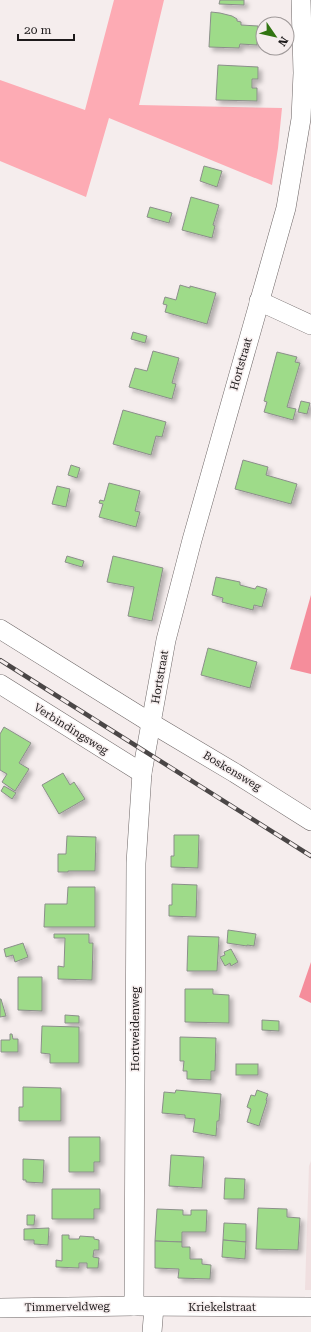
<svg xmlns="http://www.w3.org/2000/svg" width="311" height="1332" viewBox="0 0 311 1332" font-family="'Roboto Serif',serif">
	<defs>
		<filter id="shadow"><feDropShadow dx="3.5" dy="3.5" stdDeviation="2" flood-color="#0004"/></filter>
	</defs>
	<rect width="100%" height="100%" fill="#f5eded"/>
	<!-- built -->
	<path fill="#f0dfe0" d="M311,1161v129h-6l4,-124z"/>
	<!-- green -->
	<path fill="#fdabb4" d="M114,0h50l-25,105 143,3 -4,40 -6,37 -163,-67 -23,79 -86,-36v-81l85,30z"/>
	<!-- forest -->
	<g fill="#f58d9b">
		<path d="M311,595v79l-21,-5z"/>
		<path d="M311,962v41l-12,-6z"/>
	</g>
	<!-- building -->
	<g fill="#9edb89" stroke="#8b8f8a" filter="url(#shadow)">
		<path d="M220,0h24v5l-25,-1z"/>
		<path d="M211,12l9,1 12,3 5,3v2l4,1v3l17,1 -1,19 -17,-1 -1,4 -30,-1z"/>
		<path d="M218,65l40,2v12h-6v9h5v13l-41,-1z"/>
		<path d="M204,166l18,5 -5,16 -17,-6z"/>
		<path d="M191,197l28,8 -6,20 2,1 -3,12 -30,-8z"/>
		<path d="M150,207l22,6 -3,10 -22,-6z"/>
		<path d="M180,285l10,3v-2l26,7 -9,31 -42,-12 2,-7 -4,-1 2,-7 11,3z"/>
		<path d="M133,332l14,4 -2,7 -14,-4z"/>
		<path d="M153,351l26,7 -7,25 4,1 -4,15 -43,-12 6,-19 12,3z"/>
		<path d="M277,352l20,5 -2,5 5,1 -13,44 9,2 -3,11 -29,-8 3,-10 -3,-1z"/>
		<path d="M301,401l9,2 -3,11 -9,-2z"/>
		<path d="M123,410l43,12 -4,15 -6,-1 -5,19 -38,-11z"/>
		<path d="M243,460l25,7 -2,8 31,9 -6,20 -56,-15z"/>
		<path d="M71,465l9,3 -3,10 -9,-3z"/>
		<path d="M109,483l31,8 -5,20 5,1 -4,15 -37,-10 4,-13 -4,-1 1,-3 4,1z"/>
		<path d="M57,486l13,3 -4,18 -14,-3z"/>
		<path d="M67,556l17,5 -2,6 -17,-5z"/>
		<path d="M113,556l50,12 -11,53 -24,-5 6,-29 -27,-5z"/>
		<path d="M216,577l24,5v3l15,4 2,-3 10,3 -5,18 -8,-2 -1,5 -31,-8 1,-4 -11,-3z"/>
		<path d="M208,648l49,14 -7,26 -49,-13z"/>
		<path d="M4,727l27,16 -12,20 10,6 -14,22 -13,-9 5,-8 -7,-4v-36z"/>
		<path d="M63,773l7,12 4,-3 11,17 -26,15 -17,-29z"/>
		<path d="M4,786l12,7 -4,6 -11,-8z"/>
		<path d="M174,835h25l-1,33 -27,-1v-11h3z"/>
		<path d="M67,836l29,1 -1,34h-27v1h-10v-18h8z"/>
		<path d="M172,884l25,1 -1,32 -27,-1v-11h3z"/>
		<path d="M68,887h27v40h-51l1,-23h22z"/>
		<path d="M228,930l28,4 -2,12 -7,-1v1l-20,-3z"/>
		<path d="M54,934h35v9h4l-1,37 -34,-1v-13l6,1 1,-29h-11z"/>
		<path d="M188,936l31,1 -2,34h-30z"/>
		<path d="M23,943l5,14 -13,5 -2,-7 -7,2 -2,-8z"/>
		<path d="M231,949l7,13 -7,4 -1,-3 -5,3 -5,-9 5,-2 -1,-3z"/>
		<path d="M18,977h24v34l-24,-1z"/>
		<path d="M185,989h28v5l16,1v28l-44,-1z"/>
		<path d="M0,999h1l5,17 -6,1z"/>
		<path d="M65,1015l14,1v7h-14z"/>
		<path d="M262,1020l17,1v10l-17,-1z"/>
		<path d="M42,1026l37,1v36h-29v-9l-9,-1z"/>
		<path d="M10,1034h2l1,5h5v13h-17v-12h9z"/>
		<path d="M180,1037l36,1 -1,33h-4v9l-24,-1v-8h-4l1,-10h-4z"/>
		<rect x="236" y="1064" width="22" height="11"/>
		<path d="M23,1087l38,1v33h-42v-14h4z"/>
		<path d="M176,1090l45,4 -2,27h-2l-1,15 -23,-4 2,-13 -10,-1v-3l-23,-2 2,-21 11,1z"/>
		<path d="M257,1090l11,4 -2,6 1,1 -8,25 -12,-4 4,-13 -4,-2 4,-12 4,1z"/>
		<path d="M69,1137h31v25h-6v10h-25z"/>
		<path d="M171,1155l33,2 -2,31 -33,-2z"/>
		<path d="M23,1159l21,1 -1,23 -17,-1v-2h-3z"/>
		<path d="M225,1178l20,1 -1,20h-20z"/>
		<path d="M52,1189h48v20h-6v10h-42z"/>
		<path d="M258,1208l29,1v8l13,1 -2,32 -42,-1z"/>
		<path d="M157,1209l26,1v5h8v-5h16l-1,22h-24v10l-27,-1z"/>
		<path d="M27,1215h8l-1,10h-7z"/>
		<path d="M224,1223l22,1v18l-23,-2z"/>
		<path d="M49,1228l-1,17 -14,-1v-4h-10v-11z"/>
		<path d="M62,1235h7v4h10l1,-3 14,1v2l5,1v10h-5l-1,7 6,1 -1,10h-11v-5h-8v5l-23,-1v-7l6,1z"/>
		<path d="M223,1240l23,2 -1,17 -23,-2z"/>
		<path d="M155,1241l27,1v5h8v12h12v5l9,1 -1,14 -32,-1 1,-9 -24,-1z"/>
	</g>
	<g fill="none" stroke-linecap="round" stroke-linejoin="round">
		<!-- minor casing -->
		<g stroke="#6d6666" stroke-width="20">
			<g id="minor">
				<path d="M259,301l52,24"/>
				<path d="M0,629l151,94 84,50 76,48"/>
				<path d="M0,684l142,89"/>
				<path d="M134,1306l2,-443 6,-90 24,-133 26,-100 94,-332 15,-89 2,-46 -2,-73"/>
				<path d="M0,1308l134,-2 177,1"/>
				<path d="M152,1332l2,-25"/>
			</g>
		</g>
		<!-- minor -->
		<use href="#minor" stroke="#fff" stroke-width="19"/>
		<!-- rail casing -->
		<g stroke="#4a4646" stroke-width="4.5">
			<path id="rail" d="M0,660l311,196"/>
		</g>
		<!-- rail -->
		<use href="#rail" stroke="#f5eded" stroke-width="3" stroke-dasharray="9" stroke-linecap="butt"/>
	</g>
	<g text-anchor="middle" dominant-baseline="central" stroke-width="3" stroke-linejoin="round" paint-order="stroke">
		<!-- street labels -->
		<g font-size="11" fill="#1d1a1b" stroke="#f5eded">
			<text transform="translate(241 364) rotate(-74)">Hortstraat</text>
			<text transform="translate(160 677) rotate(-80)">Hortstraat</text>
			<text transform="translate(71 729) rotate(32)">Verbindingsweg</text>
			<text transform="translate(232 771) rotate(31)">Boskensweg</text>
			<text transform="translate(135 1029) rotate(-90)">Hortweidenweg</text>
			<text transform="translate(67 1307) rotate(-1)">Timmerveldweg</text>
			<text x="222" y="1307">Kriekelstraat</text>
		</g>
	</g>
	<!-- north arrow -->
	<g transform="translate(275 36) rotate(124)"><circle r="19" fill="#f5eded" stroke="#9f9999"/>
	<path d="M0-3L7 15L0 10L-7 15Z" fill="#317411"/>
	<text y="-6" font-size="11" font-weight="bold" text-anchor="middle" fill="#1d1a1b">N</text>
	</g>
	<!-- scale -->
	<path d="M18 34v6h56v-6" fill="none" stroke="#1d1a1b" stroke-width="2"/>
	<text x="24" y="34" font-size="12" fill="#1d1a1b" stroke="#f5eded" stroke-width="3" paint-order="stroke">20 m</text>
</svg>
